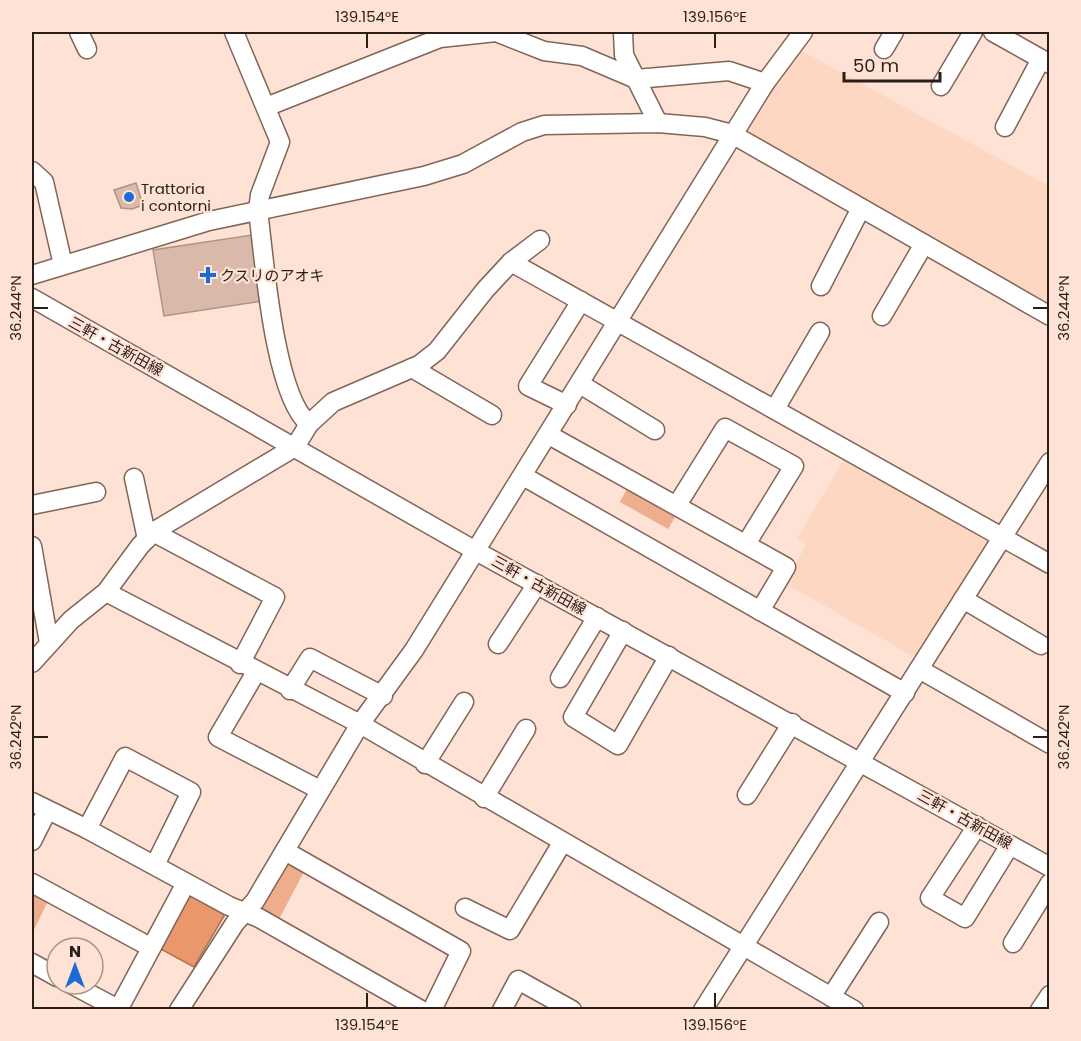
<svg xmlns="http://www.w3.org/2000/svg" width="1081" height="1041" viewBox="0 0 1081 1041" font-family="Poppins,'Noto Sans JP',sans-serif">
	<rect width="100%" height="100%" fill="#fde2d5"/>
	<!-- built -->
	<g fill="#fed7c3">
		<path d="M793,46l256,140v121l-308,-176z"/>
		<path d="M847,455l142,78 2,11 -73,115 -133,-76 21,-38 -9,-7z"/>
	</g>
	<!-- green -->
	<g fill="#eeae8d">
		<path d="M629,485l49,27 -10,17 -48,-27z"/>
		<path d="M294,863l11,7 -27,51 -14,-8 -2,-9 23,-40z"/>
		<path d="M32,887l18,10 -18,37z"/>
	</g>
	<!-- water -->
	<path fill="#ea976b" stroke="#b07352" stroke-width="1.5" d="M193,893l30,15 1,8 -30,51 -37,-20 28,-51z"/>
	<!-- building -->
	<g fill="#d9baaa" stroke="#b19384" stroke-width="1.5">
		<path d="M136,183l7,22 -11,4 -11,-1 -7,-18z"/>
		<path d="M252,235l11,66 -99,15 -11,-66z"/>
	</g>
	<g fill="none" stroke-linecap="round" stroke-linejoin="round">
		<!-- minor casing -->
		<g stroke="#816557" stroke-width="21">
			<g id="minor">
				<path d="M79,32l8,17"/>
				<path d="M234,32l46,110 -20,53 -2,15c6,47 16,186 51,214"/>
				<path d="M623,32l1,23 34,68"/>
				<path d="M993,32l57,32"/>
				<path d="M884,49l10,-17"/>
				<path d="M941,86l32,-54"/>
				<path d="M266,107l174,-69 56,-6 48,19 38,5 54,23 93,-8 36,12"/>
				<path d="M1005,127l36,-68"/>
				<path d="M32,171l12,11 19,83"/>
				<path d="M511,262l539,302"/>
				<path d="M32,275l177,-54 215,-45 39,-12 59,-32 22,-7 114,-2 47,4 27,7 318,182"/>
				<path d="M821,286l40,-78"/>
				<path d="M32,298l442,252 576,317"/>
				<path d="M882,316l42,-72"/>
				<path d="M412,368l80,47"/>
				<path d="M580,384l75,46"/>
				<path d="M567,405l-39,-19 53,-85"/>
				<path d="M775,409l45,-77"/>
				<path d="M549,435l237,132 -26,44"/>
				<path d="M523,476l382,217"/>
				<path d="M134,478l13,61"/>
				<path d="M32,505l64,-13"/>
				<path d="M677,505l48,-77 69,38 -48,78"/>
				<path d="M153,532l122,65 -35,67"/>
				<path d="M32,546l17,97"/>
				<path d="M106,592l254,132 494,286"/>
				<path d="M963,599l78,46"/>
				<path d="M623,631l-50,86 45,28 51,-89"/>
				<path d="M498,644l39,-60"/>
				<path d="M32,663l39,-43 35,-28 34,-46 13,-14 142,-85 14,-23 24,-22 86,-37 18,-14 48,-61 26,-28 29,-22"/>
				<path d="M919,669l131,75"/>
				<path d="M256,672l-38,65 102,53"/>
				<path d="M560,678l37,-61"/>
				<path d="M290,690l20,-32 73,38"/>
				<path d="M425,764l39,-62"/>
				<path d="M747,795l45,-72"/>
				<path d="M484,798l42,-69"/>
				<path d="M32,802l55,27 142,77 30,12 162,92"/>
				<path d="M977,826l-47,72 35,20 45,-73"/>
				<path d="M87,829l38,-72 66,35 -36,73"/>
				<path d="M32,841l15,-30"/>
				<path d="M285,851l176,100 -29,59"/>
				<path d="M32,883l118,64"/>
				<path d="M465,908l45,22 52,-87"/>
				<path d="M1013,943l37,-60"/>
				<path d="M32,963l25,14"/>
				<path d="M71,984l47,25"/>
				<path d="M831,997l48,-75"/>
				<path d="M118,1010l68,-127"/>
				<path d="M179,1010l56,-87 20,-22 105,-177 54,-74 351,-567 38,-51"/>
				<path d="M502,1010l16,-30 54,30"/>
				<path d="M703,1010l347,-548"/>
				<path d="M1040,1010l10,-15"/>
			</g>
		</g>
		<!-- minor -->
		<use href="#minor" stroke="#fff" stroke-width="18"/>
	</g>
	<!-- ticks -->
	<path fill="none" stroke="#2a1e18" stroke-width="2" d="M367,33v15M715,33v15M33,308h15M1033,308h15M33,737h15M1033,737h15M367,993v15M715,993v15"/>
	<!-- markers -->
	<g fill="#1c6ad5" stroke="#fde2d5" stroke-width="2">
		<circle cx="129" cy="197" r="6"/>
		<path d="M205 266h6v6h6v6h-6v6h-6v-6h-6v-6h6z"/>
	</g>
	<g text-anchor="middle" dominant-baseline="central" stroke-width="4.5" stroke-linejoin="round" paint-order="stroke">
		<!-- poi labels -->
		<g font-size="15" fill="#2a1e18" stroke="#fde2d5" text-anchor="start">
			<text x="141" y="188">Trattoria<tspan x="141" dy="17">i contorni</tspan></text>
			<text x="220" y="275">クスリのアオキ</text>
		</g>
		<!-- street labels -->
		<g font-size="15" fill="#2a1e18" stroke="#fde2d5">
			<text transform="translate(116 346) rotate(29)">三軒・古新田線</text>
			<text transform="translate(539 585) rotate(29)">三軒・古新田線</text>
			<text transform="translate(965 819) rotate(29)">三軒・古新田線</text>
		</g>
	</g>
	<!-- border -->
	<rect width="1081" height="1041" fill="none" stroke="#fde2d5" stroke-width="66"/>
	<!-- north arrow -->
	<g transform="translate(75 966)"><circle r="28" fill="#fde2d5" stroke="#a99489" stroke-width="1.5"/>
	<path d="M0-4.5L10 22L0 15L-10 22Z" fill="#1c6ad5"/>
	<text y="-9" font-size="16" font-weight="bold" text-anchor="middle" fill="#2a1e18">N</text>
	</g>
	<!-- scale -->
	<path d="M844 72v9h96v-9" fill="none" stroke="#2a1e18" stroke-width="3"/>
	<text x="853" y="72" font-size="18" fill="#2a1e18" stroke="#fde2d5" stroke-width="4.5" paint-order="stroke">50 m</text>
	<rect x="33" y="33" width="1015" height="975" fill="none" stroke="#2a1e18" stroke-width="2"/>
	<g font-size="15" text-anchor="middle" fill="#2a1e18">
		<text x="367" y="22">139.154°E</text>
		<text x="715" y="22">139.156°E</text>
		<text transform="translate(16 308) rotate(-90)" y="5">36.244°N</text>
		<text transform="translate(1064 308) rotate(-90)" y="5">36.244°N</text>
		<text transform="translate(16 737) rotate(-90)" y="5">36.242°N</text>
		<text transform="translate(1064 737) rotate(-90)" y="5">36.242°N</text>
		<text x="367" y="1030">139.154°E</text>
		<text x="715" y="1030">139.156°E</text>
	</g>
</svg>
